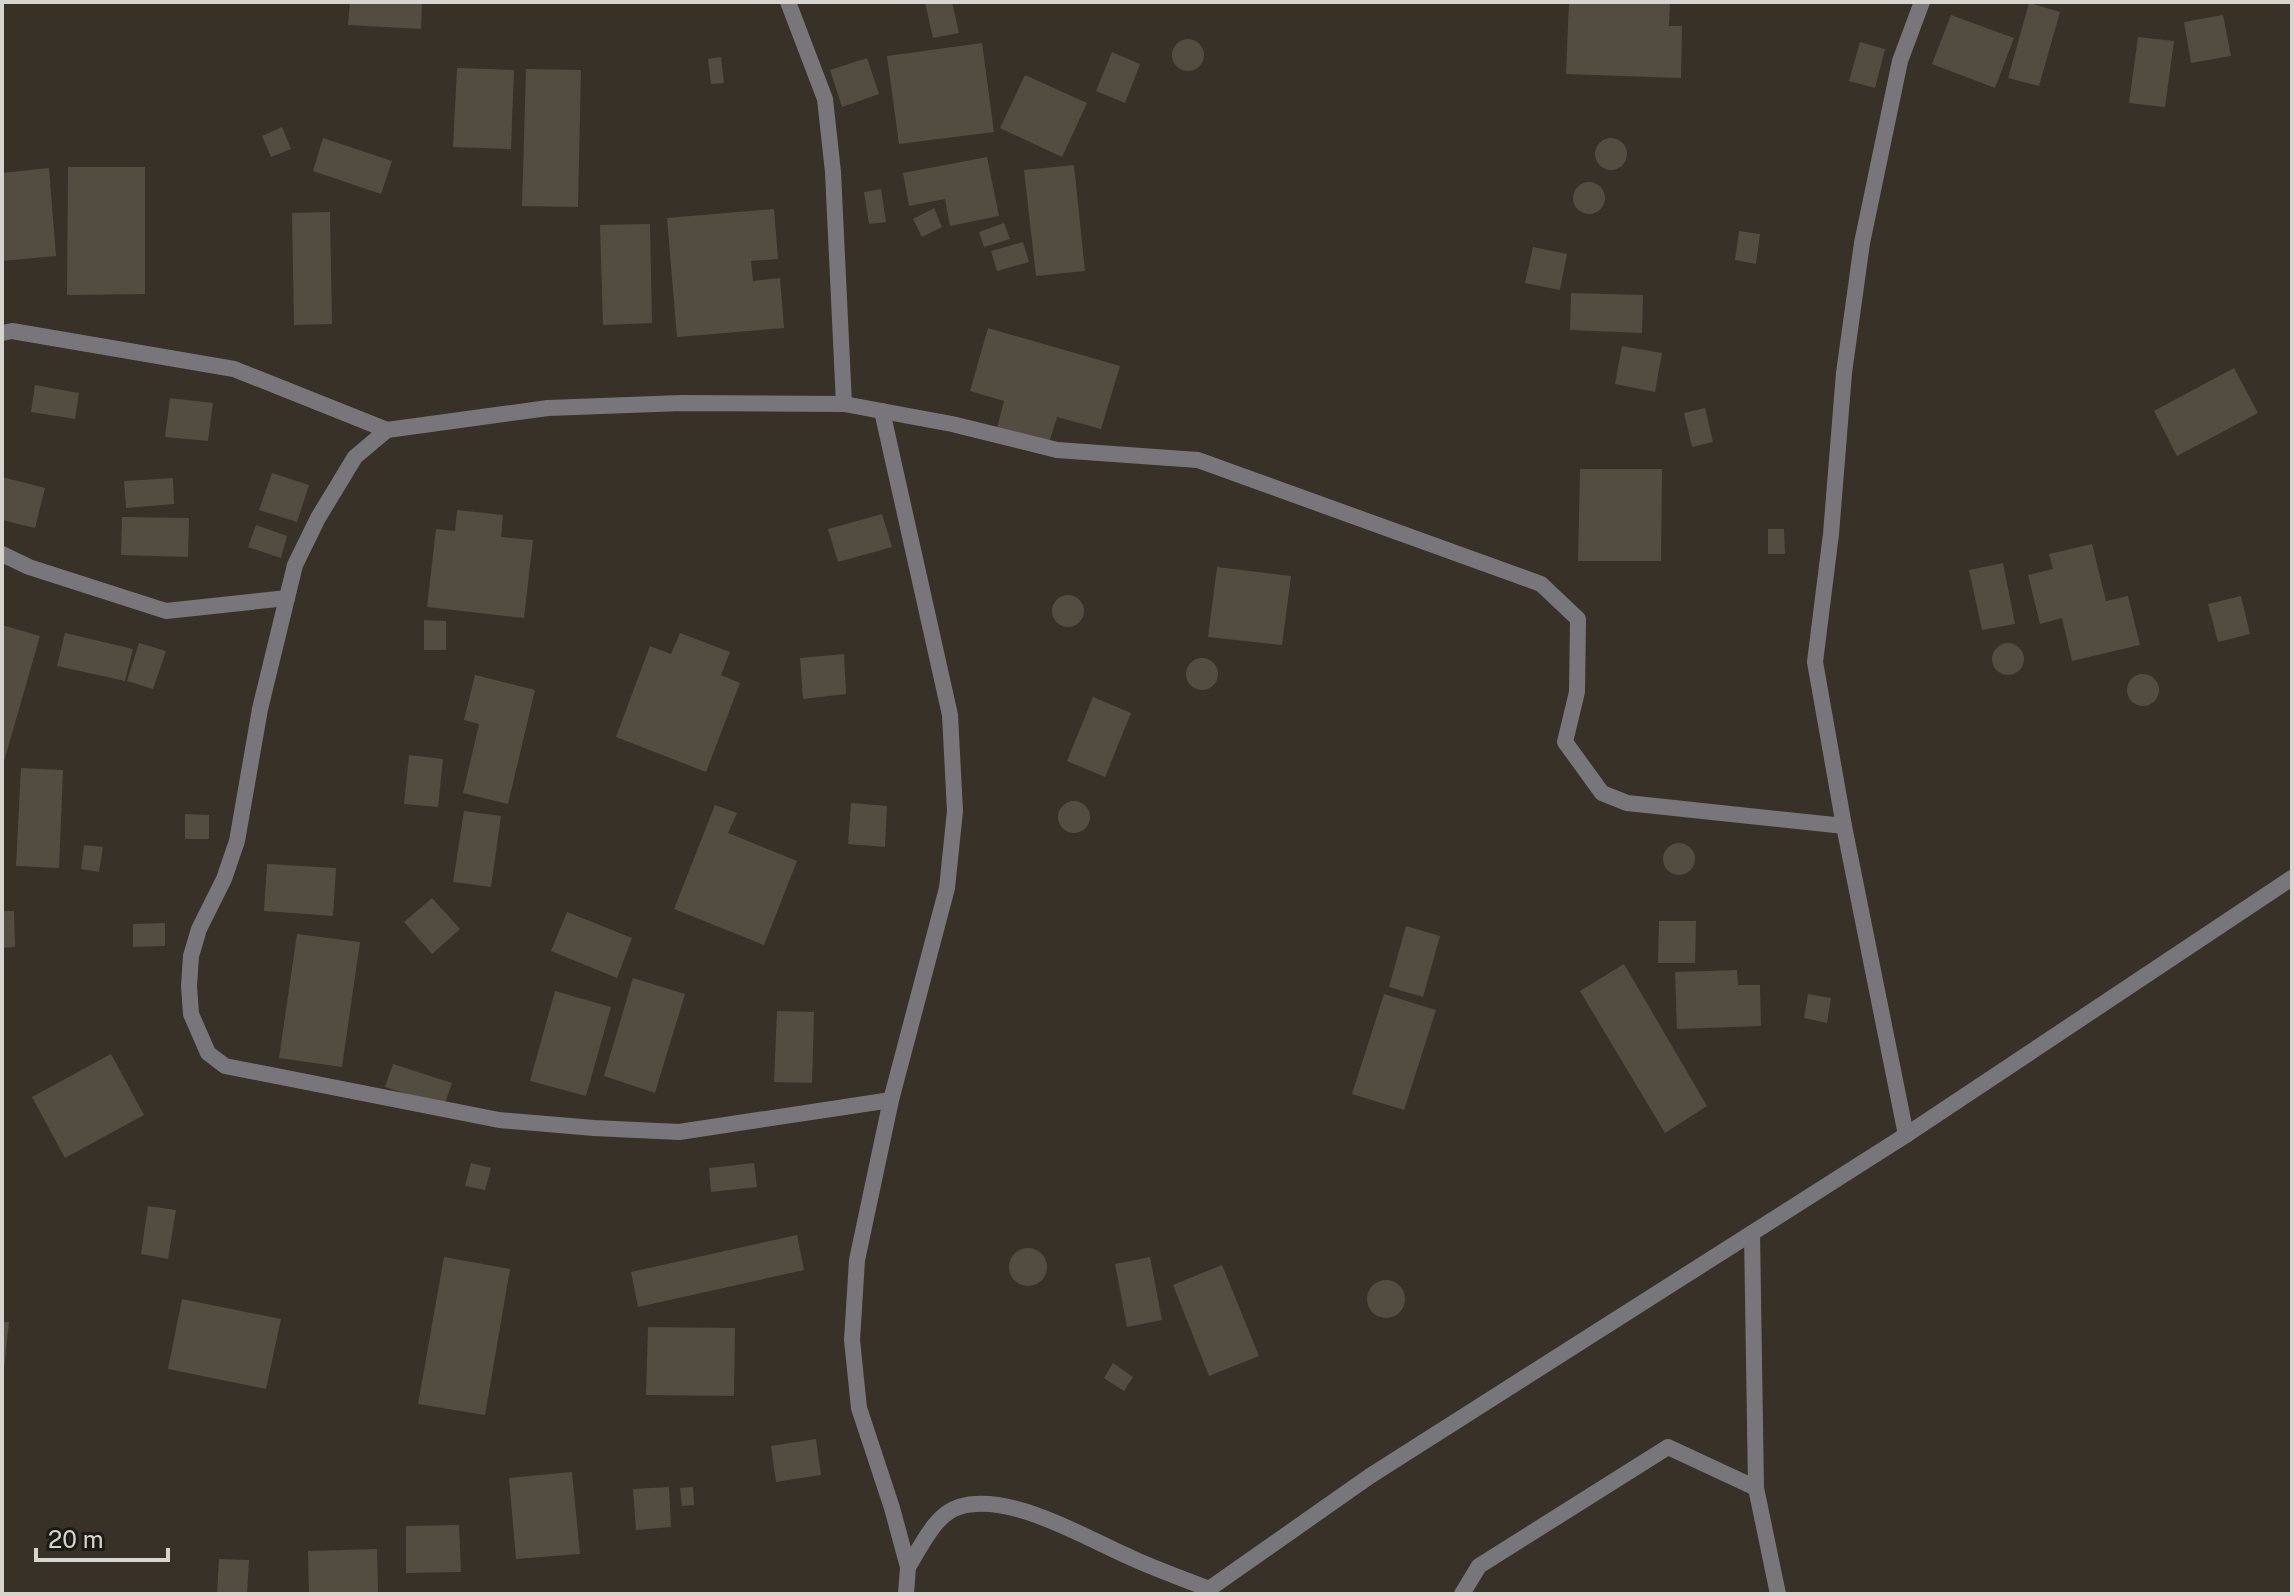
<svg xmlns="http://www.w3.org/2000/svg" width="2294" height="1596" viewBox="0 0 2294 1596" font-family="'Public Sans',sans-serif">
	<rect width="100%" height="100%" fill="#373128"/>
	<!-- building -->
	<g fill="#524c41">
		<path d="M350,2h72l-1,27 -73,-4z"/>
		<path d="M925,2h27l7,31 -26,5z"/>
		<path d="M1569,2h101l-1,24h13l-1,52 -115,-4z"/>
		<path d="M2029,3l31,9 -21,74 -31,-8z"/>
		<path d="M1951,15l63,23 -19,50 -63,-24z"/>
		<path d="M2223,15l8,41 -40,7 -7,-41z"/>
		<path d="M2138,37l36,4 -9,66 -36,-4z"/>
		<circle cx="1188" cy="55" r="16"/>
		<path d="M1860,42l25,7 -10,39 -26,-7z"/>
		<path d="M982,43l12,89 -95,12 -12,-88z"/>
		<path d="M1112,52l28,12 -15,39 -29,-12z"/>
		<path d="M721,57l3,26 -13,1 -3,-25z"/>
		<path d="M867,58l12,36 -37,13 -12,-37z"/>
		<path d="M457,68l57,2 -3,79 -58,-2z"/>
		<path d="M526,69l55,1 -3,137 -56,-1z"/>
		<path d="M1025,75l62,28 -25,54 -62,-29z"/>
		<path d="M282,127l9,22 -20,8 -9,-21z"/>
		<circle cx="1611" cy="154" r="16"/>
		<path d="M323,138l69,23 -11,33 -68,-23z"/>
		<path d="M987,157l12,59 -49,10 -5,-27 -36,7 -6,-33z"/>
		<path d="M1074,165l11,106 -49,5 -12,-106z"/>
		<path d="M68,167h77v127l-78,1z"/>
		<path d="M49,168l7,88 -54,5v-88z"/>
		<circle cx="1589" cy="198" r="16"/>
		<path d="M881,189l5,33 -17,2 -5,-32z"/>
		<path d="M934,208l8,19 -20,10 -9,-18z"/>
		<path d="M774,209l4,50 -27,2 2,20 27,-3 4,50 -107,9 -10,-119z"/>
		<path d="M330,212l2,112 -38,1 -2,-112z"/>
		<path d="M1004,223l6,16 -26,8 -5,-15z"/>
		<path d="M650,224l2,99 -49,2 -3,-100z"/>
		<path d="M1739,231l21,3 -4,30 -21,-4z"/>
		<path d="M1023,242l6,20 -32,9 -6,-20z"/>
		<path d="M1533,247l34,7 -7,36 -35,-7z"/>
		<path d="M1571,293l72,2 -1,38 -72,-3z"/>
		<path d="M988,328l132,38 -19,63 -44,-12 -8,26 -52,-15 7,-27 -34,-10z"/>
		<path d="M1622,346l40,7 -7,39 -40,-8z"/>
		<path d="M2234,368l24,45 -81,43 -23,-45z"/>
		<path d="M35,385l44,8 -4,26 -44,-7z"/>
		<path d="M170,398l43,5 -5,38 -43,-4z"/>
		<path d="M1705,408l8,34 -21,5 -8,-34z"/>
		<path d="M1580,469h82l-1,92h-83z"/>
		<path d="M272,473l37,12 -12,37 -38,-12z"/>
		<path d="M2,477l43,11 -10,40 -33,-8z"/>
		<path d="M173,478l1,26 -48,4 -2,-27z"/>
		<path d="M457,510l46,5 -2,22 32,3 -9,78 -97,-11 9,-78 19,2z"/>
		<path d="M882,514l10,33 -54,15 -10,-33z"/>
		<path d="M122,517l67,1 -1,39 -67,-2z"/>
		<path d="M256,525l31,11 -6,22 -33,-11z"/>
		<path d="M1768,529h16l1,25h-17z"/>
		<path d="M2092,544l14,57 22,-5 12,49 -68,16 -10,-43 -22,6 -12,-49 25,-6 -4,-15z"/>
		<path d="M2003,563l12,61 -33,6 -13,-60z"/>
		<path d="M1217,567l74,9 -9,69 -74,-8z"/>
		<circle cx="1068" cy="611" r="16"/>
		<path d="M2241,596l9,38 -32,8 -10,-38z"/>
		<path d="M424,620l22,1v29h-22z"/>
		<path d="M2,625l38,11 -37,129h-1z"/>
		<path d="M65,633l68,16 -8,32 -68,-15z"/>
		<path d="M680,633l50,19 -9,23 19,8 -34,89 -90,-35 34,-91 21,8z"/>
		<circle cx="2008" cy="659" r="16"/>
		<path d="M139,643l27,8 -13,38 -26,-8z"/>
		<path d="M844,654l2,40 -43,5 -3,-41z"/>
		<circle cx="1202" cy="674" r="16"/>
		<circle cx="2143" cy="690" r="16"/>
		<path d="M475,675l60,15 -27,114 -45,-11 16,-69 -15,-4z"/>
		<path d="M1093,697l38,16 -26,64 -38,-16z"/>
		<path d="M409,755l34,4 -5,48 -34,-3z"/>
		<path d="M21,768l42,2 -4,98 -43,-2z"/>
		<circle cx="1074" cy="817" r="16"/>
		<path d="M851,803l36,3 -2,41 -37,-3z"/>
		<path d="M715,805l22,8 -9,20 69,28 -33,84 -90,-36z"/>
		<path d="M464,811l37,5 -10,71 -38,-5z"/>
		<path d="M185,814l24,1v24h-24z"/>
		<circle cx="1679" cy="859" r="16"/>
		<path d="M84,845l19,2 -4,25 -18,-3z"/>
		<path d="M267,864l69,4 -3,48 -69,-5z"/>
		<path d="M432,898l28,31 -28,25 -28,-32z"/>
		<path d="M2,911h12l1,36 -13,1z"/>
		<path d="M567,912l65,26 -15,40 -66,-27z"/>
		<path d="M1659,921h37l-1,42h-37z"/>
		<path d="M165,923v23l-32,1v-23z"/>
		<path d="M1406,926l34,10 -17,61 -34,-10z"/>
		<path d="M297,934l63,8 -18,125 -63,-9z"/>
		<path d="M1624,964l83,142 -42,27 -85,-142z"/>
		<path d="M1737,970l1,15h22l1,41 -84,3 -2,-57z"/>
		<path d="M633,978l52,16 -30,99 -51,-17z"/>
		<path d="M555,991l56,16 -25,89 -56,-15z"/>
		<path d="M1384,994l52,16 -32,100 -52,-16z"/>
		<path d="M1808,994l23,4 -4,25 -23,-5z"/>
		<path d="M777,1011l37,1 -2,71 -38,-1z"/>
		<path d="M111,1054l33,61 -79,43 -33,-61z"/>
		<path d="M393,1064l59,19 -8,23 -59,-19z"/>
		<path d="M471,1163l20,5 -6,22 -20,-4z"/>
		<path d="M754,1163l3,24 -46,5 -2,-24z"/>
		<path d="M148,1206l28,4 -8,49 -27,-5z"/>
		<path d="M797,1235l7,35 -166,37 -7,-35z"/>
		<circle cx="1028" cy="1267" r="19"/>
		<path d="M444,1257l66,12 -25,146 -67,-11z"/>
		<path d="M1150,1257l12,63 -35,7 -12,-63z"/>
		<path d="M1222,1265l37,91 -50,20 -36,-91z"/>
		<circle cx="1386" cy="1299" r="19"/>
		<path d="M182,1299l99,20 -15,70 -98,-20z"/>
		<path d="M2,1322h7l-5,46h-2z"/>
		<path d="M648,1327l87,1 -1,68 -88,-1z"/>
		<path d="M1113,1363l20,14 -9,14 -20,-13z"/>
		<path d="M816,1439l5,36 -45,7 -5,-36z"/>
		<path d="M572,1472l8,82 -64,5 -7,-81z"/>
		<path d="M669,1487l2,40 -35,3 -3,-41z"/>
		<path d="M693,1487l1,18 -12,1 -2,-18z"/>
		<path d="M459,1525l2,47 -55,1v-47z"/>
		<path d="M377,1549l1,45h-69l-1,-43z"/>
		<path d="M219,1559l30,1 -2,34h-30z"/>
	</g>
	<g fill="none" stroke-linecap="round" stroke-linejoin="round">
		<!-- minor -->
		<g stroke="#79767b" stroke-width="16">
			<path d="M788,2l37,97 8,73 11,232"/>
			<path d="M2,333l10,-2 222,38 153,61"/>
			<path d="M882,411l68,304 5,96 -8,77 -56,212 -34,160 -5,80 7,68 33,100 16,59 -2,27"/>
			<path d="M2,554l27,13 137,44 121,-13"/>
			<path d="M891,1100l-212,32 -85,-4 -95,-8 -274,-54 -17,-13 -17,-39 -2,-28 2,-30 8,-27 25,-50 13,-38 23,-132 35,-144 23,-47 37,-61 32,-27 161,-22 134,-5 162,1 108,20 105,26 141,10 343,124 37,35 -1,73 -12,50 37,51 25,10 217,23"/>
			<path d="M1906,1135l-62,-309 -29,-164 16,-128 13,-161 18,-130 38,-182 22,-59"/>
			<path d="M1752,1233l4,255 22,106"/>
			<path d="M908,1567c13,-20 27,-53 51,-60 51,-16 128,32 175,52 24,11 50,20 75,30"/>
			<path d="M1208,1594l1,-5 161,-113 536,-341 386,-257"/>
			<path d="M1462,1594l17,-28 189,-119 88,41"/>
		</g>
	</g>
	<!-- border -->
	<rect width="2294" height="1596" fill="none" stroke="#d7d4ce" stroke-width="8"/>
	<!-- scale -->
	<path d="M36 1548v12h132v-12" fill="none" stroke="#d7d4ce" stroke-width="4"/>
	<text x="48" y="1548" font-size="24" fill="#d7d4ce" stroke="#1c1a15" stroke-width="6" paint-order="stroke">20 m</text>
</svg>
